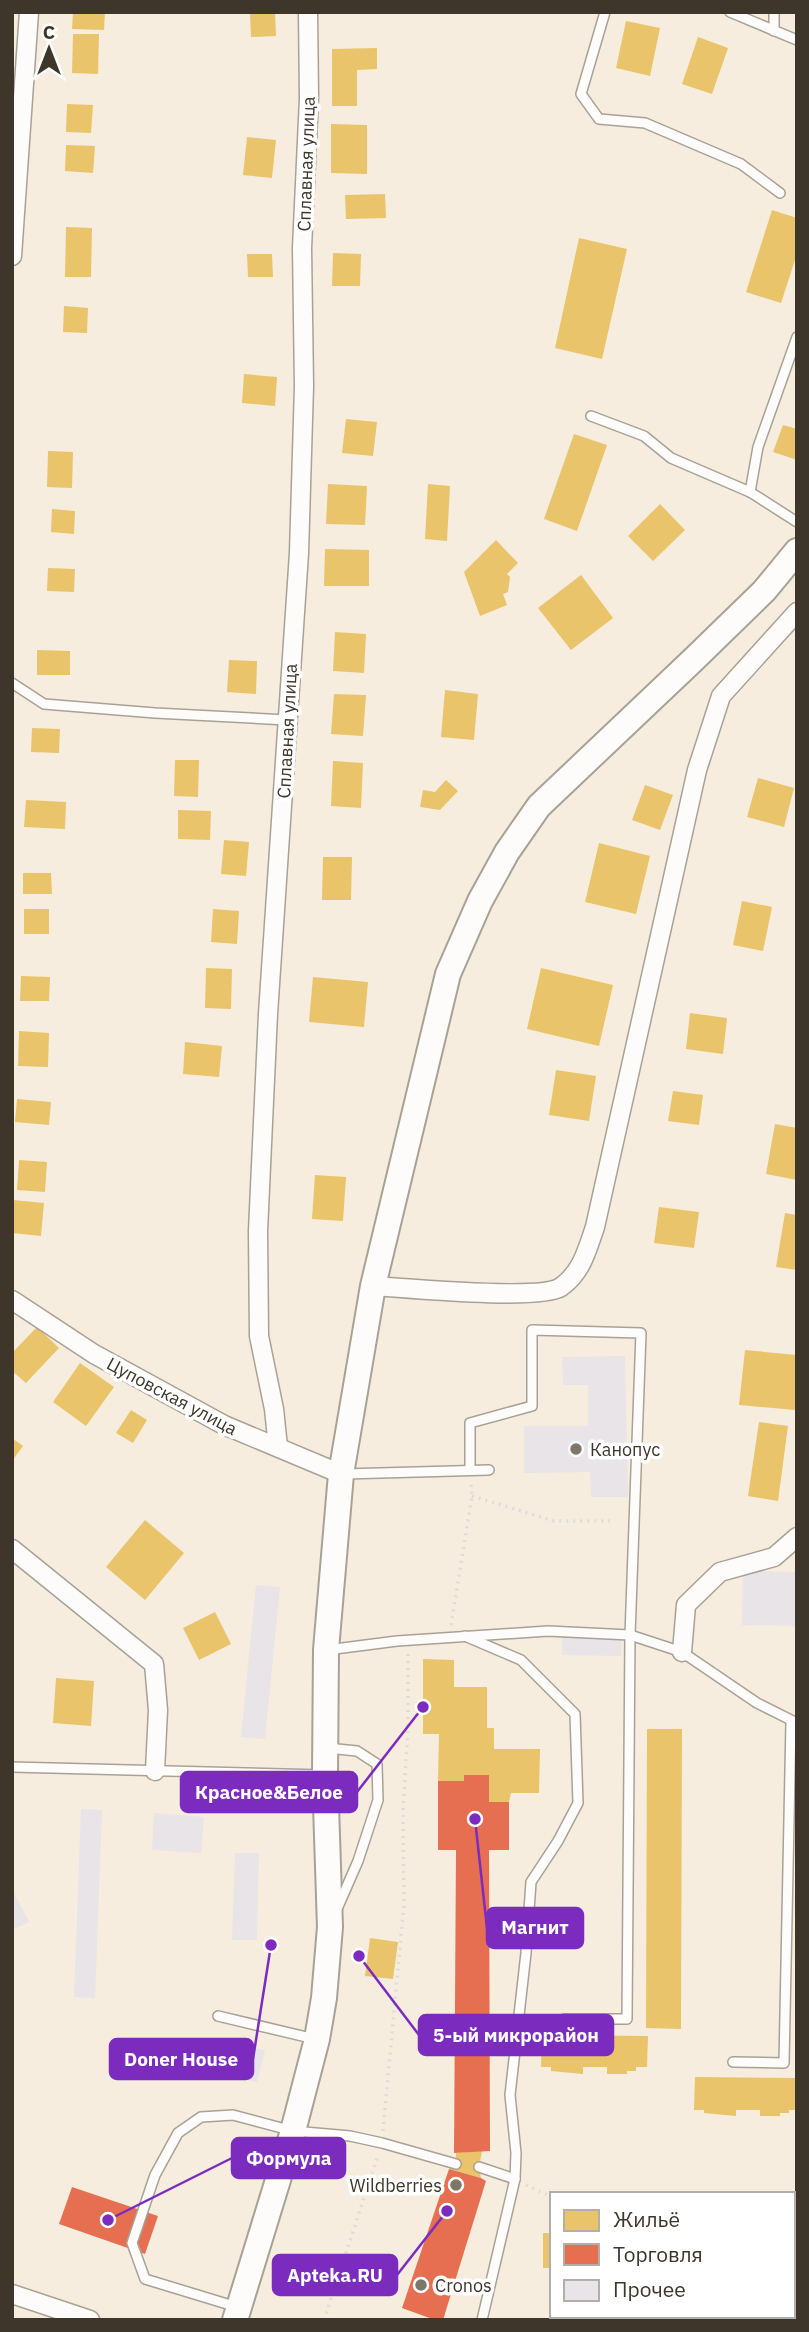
<svg xmlns="http://www.w3.org/2000/svg" width="809" height="2332" viewBox="0 0 809 2332" font-family="'IBM Plex Sans',sans-serif">
	<rect width="100%" height="100%" fill="#f6eddf"/>
	<!-- homes -->
	<g fill="#e9c46a">
		<path d="M73,12h32l-1,18 -32,-1z"/>
		<path d="M250,12h25l1,24 -25,1z"/>
		<path d="M626,21l34,7 -10,48 -34,-8z"/>
		<path d="M73,34h26l-1,40 -26,-1z"/>
		<path d="M698,37l30,11 -16,46 -30,-10z"/>
		<path d="M377,48v21l-20,1v36h-25v-57z"/>
		<path d="M67,104l26,1 -2,28 -25,-1z"/>
		<path d="M331,124l36,1v49l-36,-1z"/>
		<path d="M247,137l29,3 -4,38 -29,-3z"/>
		<path d="M66,145l29,1 -2,27 -28,-2z"/>
		<path d="M385,194l1,24 -40,1 -1,-24z"/>
		<path d="M772,210l25,8v36l-16,49 -35,-11z"/>
		<path d="M66,227l26,1 -1,49h-26z"/>
		<path d="M579,238l48,11 -25,110 -47,-11z"/>
		<path d="M333,253l28,1 -1,32h-28z"/>
		<path d="M247,254h25l1,23h-25z"/>
		<path d="M64,306l24,2 -1,25 -24,-1z"/>
		<path d="M244,374l33,3 -2,29 -33,-3z"/>
		<path d="M346,419l31,3 -4,34 -31,-3z"/>
		<path d="M783,425l14,4v31l-24,-8z"/>
		<path d="M574,434l33,11 -30,86 -33,-12z"/>
		<path d="M48,451l25,1 -1,36 -25,-1z"/>
		<path d="M328,484l39,2 -2,39 -39,-1z"/>
		<path d="M428,484l22,2 -3,55 -22,-2z"/>
		<path d="M660,504l25,26 -32,31 -25,-25z"/>
		<path d="M52,509l23,2 -1,23 -23,-2z"/>
		<path d="M496,540l22,23 -11,11 3,3 -2,15 -5,2 4,11 -27,11 -16,-44z"/>
		<path d="M325,549l44,1v36h-45z"/>
		<path d="M48,568l27,1 -1,23 -27,-1z"/>
		<path d="M581,575l32,43 -42,32 -33,-42z"/>
		<path d="M335,632l31,2 -2,39 -31,-2z"/>
		<path d="M37,650l33,1v24h-33z"/>
		<path d="M229,660l28,1 -1,33 -29,-2z"/>
		<path d="M445,690l33,4 -4,46 -33,-3z"/>
		<path d="M334,694l32,1 -3,41 -32,-2z"/>
		<path d="M32,728l28,1 -1,24 -28,-1z"/>
		<path d="M175,760h24l-1,37 -24,-1z"/>
		<path d="M333,761l30,2 -2,45 -30,-2z"/>
		<path d="M758,778l36,10 -10,39 -37,-10z"/>
		<path d="M446,780l12,11 -18,19 -20,-3 3,-17 12,2z"/>
		<path d="M645,785l28,10 -13,35 -28,-10z"/>
		<path d="M26,800l40,2 -1,27 -41,-2z"/>
		<path d="M178,810l33,1 -1,29 -32,-1z"/>
		<path d="M224,840l25,2 -3,34 -25,-2z"/>
		<path d="M599,843l51,13 -14,58 -51,-12z"/>
		<path d="M323,857h29l-1,43h-29z"/>
		<path d="M23,873h28l1,21h-29z"/>
		<path d="M742,901l30,6 -9,44 -30,-6z"/>
		<rect x="24" y="909" width="25" height="25"/>
		<path d="M213,909l26,2 -2,33 -26,-2z"/>
		<path d="M206,968l26,1 -1,40 -26,-1z"/>
		<path d="M541,968l72,17 -14,61 -72,-17z"/>
		<path d="M21,976l29,1 -1,24h-29z"/>
		<path d="M313,977l55,5 -4,45 -55,-5z"/>
		<path d="M690,1013l37,5 -4,36 -37,-5z"/>
		<path d="M19,1031l30,2 -1,34 -30,-1z"/>
		<path d="M185,1042l37,4 -3,31 -36,-3z"/>
		<path d="M556,1070l40,6 -7,45 -40,-6z"/>
		<path d="M673,1091l30,4 -4,30 -31,-4z"/>
		<path d="M17,1099l34,3 -2,23 -34,-3z"/>
		<path d="M775,1124l22,4v52l-31,-6z"/>
		<path d="M19,1160l28,2 -2,30 -28,-2z"/>
		<path d="M315,1175l31,2 -3,44 -31,-2z"/>
		<path d="M13,1200l31,3 -3,33 -29,-3z"/>
		<path d="M659,1207l40,5 -5,36 -40,-5z"/>
		<path d="M785,1213l12,2v55l-21,-3z"/>
		<path d="M37,1327l22,21 -33,35 -14,-12v-18z"/>
		<path d="M745,1350l52,5 -2,55 -56,-5z"/>
		<path d="M80,1363l34,24 -28,39 -33,-24z"/>
		<path d="M131,1410l16,10 -14,23 -17,-10z"/>
		<path d="M759,1422l29,4 -10,75 -30,-5z"/>
		<path d="M12,1438l11,8 -11,15z"/>
		<path d="M145,1520l39,33 -39,47 -39,-33z"/>
		<path d="M215,1612l16,32 -32,16 -16,-32z"/>
		<path d="M423,1659l31,1v27h33v41h7v21h46l-1,44h-28l-2,9h-20v-27h-25v6h-26l1,-47h-16z"/>
		<path d="M56,1678l38,3 -3,45 -38,-3z"/>
		<path d="M647,1729h35l-1,300 -35,-1z"/>
		<path d="M370,1938l28,4 -5,37 -28,-3z"/>
		<path d="M542,2035l106,1 -1,31h-11v4h-9v3h-20v-7h-24v7l-32,-3v-4h-10z"/>
		<path d="M695,2077l102,1v32h-8v3h-9v3h-20v-6h-24v6l-32,-3v-3h-10z"/>
		<path d="M482,2151l-3,16 2,11 -32,-9 7,-5v-11z"/>
		<rect x="793" y="2232" width="4" height="30"/>
		<rect x="543" y="2233" width="9" height="35"/>
	</g>
	<!-- shops -->
	<g fill="#e76f51">
		<path d="M464,1775h25v27h20v48h-20l1,301 -36,2 2,-303h-18v-69h26z"/>
		<path d="M449,2169l32,9 5,3 -43,139h-8l-33,-12z"/>
		<path d="M72,2187l86,29 -13,38 -86,-30z"/>
	</g>
	<!-- building -->
	<g fill="#e8e4e7">
		<path d="M625,1356l3,141h-37l-1,-25 -66,1v-47h64v-41h-25l-1,-28z"/>
		<path d="M743,1571l54,1v54l-55,-1z"/>
		<path d="M256,1585l24,2 -15,152 -24,-2z"/>
		<path d="M562,1636l60,1 -1,19 -59,-1z"/>
		<path d="M81,1809l21,1 -7,188 -21,-1z"/>
		<path d="M154,1813l50,4 -3,36 -49,-3z"/>
		<path d="M235,1853h24l-2,87h-25z"/>
		<path d="M12,1889l17,33 -17,8z"/>
		<path d="M250,2047l15,3 -8,32 -15,-3z"/>
	</g>
	<g fill="none" stroke-linecap="round" stroke-linejoin="round">
		<!-- lane casing -->
		<g stroke="#a8a195" stroke-width="12">
			<g id="lane">
				<path d="M605,12l-24,82 18,25 46,4 96,41 39,29"/>
				<path d="M730,12l67,28"/>
				<path d="M774,31v-19"/>
				<path d="M591,416l53,20 27,22 79,34 47,30"/>
				<path d="M750,492l8,-45 39,-110"/>
				<path d="M12,683l32,21 111,9 132,7"/>
				<path d="M470,1470v-47l62,-17v-76l109,3 -11,302 -3,384h-63"/>
				<path d="M344,1474l145,-4"/>
				<path d="M465,1636l56,24 54,54 3,89 -20,38 -27,41 -5,71 -16,142 6,58 -1,26 -33,141"/>
				<path d="M327,1650l70,-9 151,-10 82,4 52,17 75,51 40,20"/>
				<path d="M327,1748l30,3 20,13 1,36 -20,61 -21,48"/>
				<path d="M12,1767l312,8"/>
				<path d="M218,2016l97,23"/>
				<path d="M733,2062l51,1 7,-341"/>
				<path d="M479,2167l36,12"/>
				<path d="M793,2217h4"/>
				<path d="M237,2307l-92,-28 -13,-36 23,-68 23,-42 23,-16 32,-2 60,16 57,5 32,7 74,21"/>
			</g>
		</g>
		<!-- street casing -->
		<g stroke="#a8a195" stroke-width="21">
			<g id="street">
				<path d="M12,256l17,-244"/>
				<path d="M373,1286c33,2 167,15 188,1 21,-15 26,-37 34,-60l102,-457 24,-74 76,-84"/>
				<path d="M12,1300l82,54 130,71 117,49"/>
				<path d="M278,1447l-4,-38 -15,-73 -1,-105 10,-217 31,-461 5,-167 -2,-138 7,-150 -1,-86"/>
				<path d="M12,1549l142,115 4,46 -3,61"/>
				<path d="M682,1652l4,-47 34,-33 54,-15 23,-20"/>
				<path d="M12,2294l78,26"/>
			</g>
		</g>
		<!-- secondary casing -->
		<g stroke="#a8a195" stroke-width="28">
			<path id="secondary" d="M235,2320l58,-189 24,-92 7,-41 6,-71 -5,-152 1,-125 15,-176 32,-188 75,-312 32,-73 27,-49 32,-46 153,-145 72,-70 33,-40"/>
		</g>
		<!-- path -->
		<g stroke="#dfdcd7" stroke-width="3.5" stroke-dasharray="2 5" stroke-linecap="butt">
			<path d="M472,1496l82,25h56"/>
			<path d="M451,1625l21,-129 -1,-12"/>
			<path d="M383,2131l21,-227 -1,-92 5,-85v-74"/>
			<path d="M526,2185l26,12"/>
			<path d="M324,2320l54,-165"/>
		</g>
		<!-- lane -->
		<use href="#lane" stroke="#fefcfa" stroke-width="9"/>
		<!-- street -->
		<use href="#street" stroke="#fefcfa" stroke-width="18"/>
		<!-- secondary -->
		<use href="#secondary" stroke="#fefcfa" stroke-width="24"/>
	</g>
	<!-- markers -->
	<g fill="#7e7669" stroke="#fff" stroke-width="2.5">
		<circle cx="576" cy="1449" r="7"/>
		<circle cx="456" cy="2185" r="7"/>
		<circle cx="421" cy="2285" r="7"/>
	</g>
	<g text-anchor="middle" dominant-baseline="central" stroke-width="7" stroke-linejoin="round" paint-order="stroke">
		<!-- street labels -->
		<g font-size="18" fill="#3e362a" stroke="#fff">
			<text transform="translate(306 164) rotate(-88)">Сплавная улица</text>
			<text transform="translate(287 731) rotate(-87)">Сплавная улица</text>
			<text transform="translate(172 1396) rotate(28)">Цуповская улица</text>
		</g>
		<!-- poi labels -->
		<g font-size="18" fill="#3e362a" stroke="#fff" text-anchor="start">
			<text x="590" y="1449">Канопус</text>
			<text x="442" y="2185" text-anchor="end">Wildberries</text>
			<text x="435" y="2285">Cronos</text>
		</g>
	</g>
	<!-- callouts -->
	<path fill="none" stroke="#7b2cbf" stroke-width="2.5" d="M423 1707L357 1792M475 1819L487 1928M359 1956L419 2035M271 1945L253 2059M108 2220L232 2158M447 2211L397 2275"/>
	<g fill="#7b2cbf" stroke="#fff" stroke-width="2.5">
		<circle cx="423" cy="1707" r="7"/>
		<circle cx="475" cy="1819" r="7"/>
		<circle cx="359" cy="1956" r="7"/>
		<circle cx="271" cy="1945" r="7"/>
		<circle cx="108" cy="2220" r="7"/>
		<circle cx="447" cy="2211" r="7"/>
	</g>
	<g fill="#7b2cbf" stroke="#7b2cbf" stroke-width="2.5">
		<rect x="181" y="1772" width="176" height="40" rx="7"/>
		<rect x="487" y="1908" width="96" height="40" rx="7"/>
		<rect x="419" y="2015" width="194" height="40" rx="7"/>
		<rect x="110" y="2039" width="143" height="40" rx="7"/>
		<rect x="232" y="2138" width="113" height="40" rx="7"/>
		<rect x="273" y="2255" width="124" height="40" rx="7"/>
	</g>
	<g font-size="19" text-anchor="middle" font-weight="bold" fill="#fff">
		<text x="269" y="1799">Красное&amp;Белое</text>
		<text x="535" y="1934">Магнит</text>
		<text x="516" y="2042">5-ый микрорайон</text>
		<text x="181" y="2066">Doner House</text>
		<text x="289" y="2165">Формула</text>
		<text x="335" y="2282">Apteka.RU</text>
	</g>
	<!-- border -->
	<rect width="809" height="2332" fill="none" stroke="#3e362a" stroke-width="28"/>
	<!-- legend -->
	<rect x="550" y="2192" width="245" height="126" fill="#ffffff" stroke="#b2afaa" stroke-width="2"/>
	<rect x="564" y="2210" width="35" height="21" fill="#e9c46a" stroke="#b2afaa" stroke-width="2"/>
	<text x="613" y="2227" font-size="21" fill="#3e362a">Жильё</text>
	<rect x="564" y="2244" width="35" height="21" fill="#e76f51" stroke="#b2afaa" stroke-width="2"/>
	<text x="613" y="2262" font-size="21" fill="#3e362a">Торговля</text>
	<rect x="564" y="2280" width="35" height="21" fill="#e8e4e7" stroke="#b2afaa" stroke-width="2"/>
	<text x="613" y="2297" font-size="21" fill="#3e362a">Прочее</text>
	<!-- north arrow -->
	<g transform="translate(49 49)" stroke="#ffffff" stroke-width="5" paint-order="stroke">
	<path d="M0-5L12 26L0 18L-12 26Z" fill="#3e362a"/>
	<text y="-10" font-size="19" font-weight="bold" text-anchor="middle" fill="#3e362a">С</text>
	</g>
</svg>
